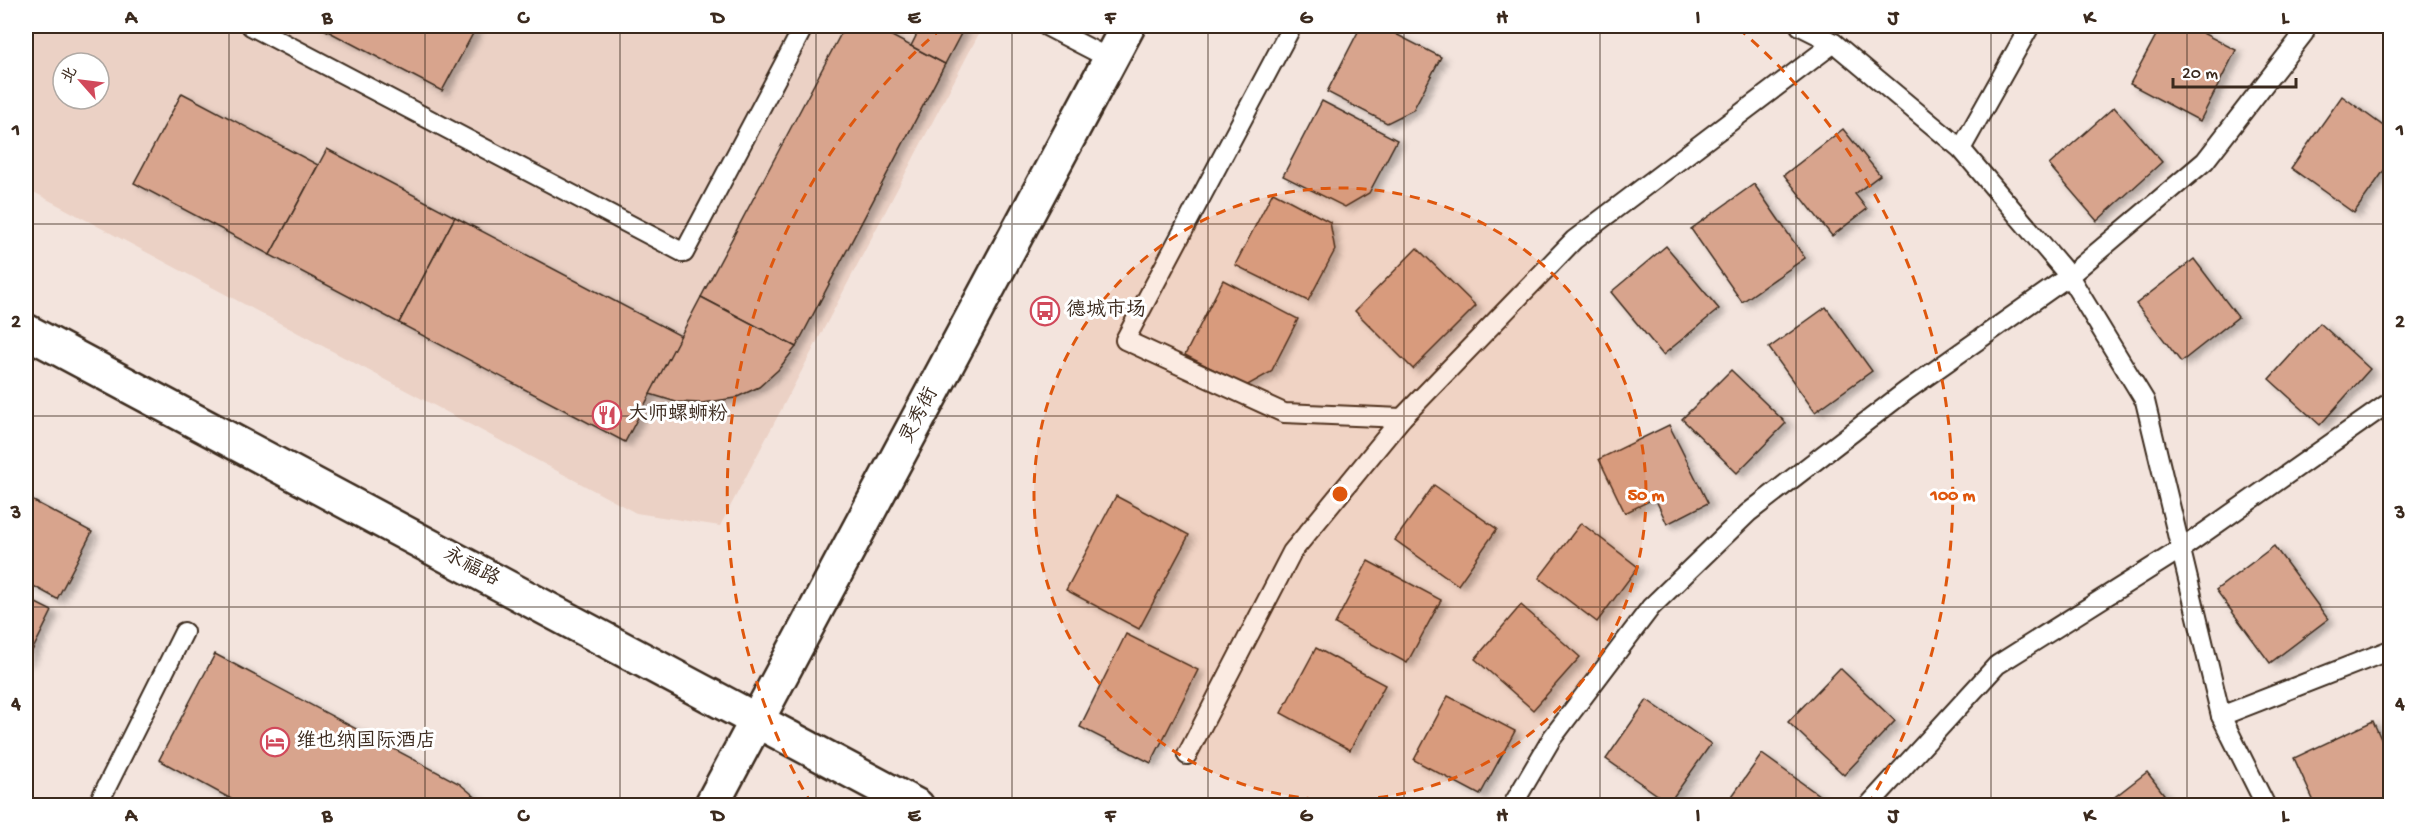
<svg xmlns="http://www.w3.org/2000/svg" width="2416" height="831" viewBox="0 0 2416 831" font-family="'Gochi Hand','LXGW WenKai TC',sans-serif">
	<defs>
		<filter id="shadow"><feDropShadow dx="6" dy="4" stdDeviation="3" flood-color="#0004"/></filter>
	</defs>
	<rect width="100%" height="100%" fill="#f3e4dd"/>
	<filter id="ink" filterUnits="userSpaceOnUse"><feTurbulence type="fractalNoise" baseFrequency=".0167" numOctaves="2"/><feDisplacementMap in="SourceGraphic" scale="12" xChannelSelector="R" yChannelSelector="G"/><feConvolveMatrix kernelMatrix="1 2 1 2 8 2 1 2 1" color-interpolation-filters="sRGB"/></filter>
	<g filter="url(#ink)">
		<!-- built -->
		<path fill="#ebd1c5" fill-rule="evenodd" d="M26,26h957l-263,500 -84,-13 -610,-325zM63,63h36v36h-36z"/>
		<!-- building -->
		<g fill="#d8a48d" stroke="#3b2a1e" stroke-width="1.5" filter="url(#shadow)">
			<path d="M318,26h159l-35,65z"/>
			<path d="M845,26h28l72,38 -149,283 -95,-50z"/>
			<path d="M921,26h44l-20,38 -34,-18z"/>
			<path d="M1361,26h19l61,31 -28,53 -26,13 -60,-31z"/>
			<path d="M2161,26h28l47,24 -36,71 -70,-37z"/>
			<path d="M182,93l136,72 -48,90 -136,-72z"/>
			<path d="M2342,96l48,35v31l-36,51 -63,-45z"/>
			<path d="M1322,101l75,39 -28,53 -24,14 -62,-31z"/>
			<path d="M2114,107l48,55 -65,59 -48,-56z"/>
			<path d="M1843,129l37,46 -25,19 12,15 -35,27 -48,-61z"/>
			<path d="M327,149l128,68 -56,106 -129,-68z"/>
			<path d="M1754,184l51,74 -63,44 -51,-73z"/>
			<path d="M1273,192l57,30 5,28 -27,51 -73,-36z"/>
			<path d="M455,217l226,119 -56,106 -226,-119z"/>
			<path d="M1666,246l53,63 -56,46 -52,-63z"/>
			<path d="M1417,248l59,58 -63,63 -58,-58z"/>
			<path d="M2194,259l44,58 -57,45 -45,-58z"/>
			<path d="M1223,280l75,39 -27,53 -25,14 -61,-31z"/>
			<path d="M701,297l95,50 -18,23 -19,17 -24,11 -33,5 -26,-1 -26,-8z"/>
			<path d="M1826,307l46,64 -57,41 -46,-64z"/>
			<path d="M2320,323l50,46 -50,56 -51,-46z"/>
			<path d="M1731,370l55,53 -49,50 -55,-54z"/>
			<path d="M1669,425l39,78 -41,21 -12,-26 -30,15 -26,-54z"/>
			<path d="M1434,485l63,44 -39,56 -63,-45z"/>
			<path d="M1116,496l73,39 -50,94 -73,-39z"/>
			<path d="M26,497l66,35 -35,67 -31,-17z"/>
			<path d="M1581,523l57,44 -41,55 -58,-44z"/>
			<path d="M2274,546l54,73 -58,44 -54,-73z"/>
			<path d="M1368,561l73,39 -34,63 -72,-39z"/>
			<path d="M26,598l26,13 -26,52z"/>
			<path d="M1521,605l59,52 -47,53 -58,-51z"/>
			<path d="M1126,634l72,36 -47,93 -71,-36z"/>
			<path d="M1316,648l69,37 -35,65 -69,-37z"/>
			<path d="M215,654l245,130 26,22h-242l-85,-46z"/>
			<path d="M1840,668l55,53 -51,54 -56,-53z"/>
			<path d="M1448,696l67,35 -35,64 -66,-35z"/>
			<path d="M1647,700l64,44 -42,59 -63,-44z"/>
			<path d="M2373,721l17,38v47h-74l-22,-48z"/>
			<path d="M1762,754l65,47 -4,5h-98z"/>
			<path d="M2147,772l26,34h-70z"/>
		</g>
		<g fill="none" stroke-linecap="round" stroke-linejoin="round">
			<!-- service casing -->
			<g stroke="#3b2a1e" stroke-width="22">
				<g id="service">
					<path d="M251,26l433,227 120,-227"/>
					<path d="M1046,26l64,33"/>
					<path d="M1292,26l-167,314 159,73 118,5"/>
					<path d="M1800,26l34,17 127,106 108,127 76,125 76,315 45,90"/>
					<path d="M1961,149l69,-123"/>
					<path d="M2221,716l169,-66"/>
					<path d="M1187,755l105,-203 110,-134 172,-178 260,-197"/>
					<path d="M97,806l87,-174"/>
					<path d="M1512,806l40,-68 99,-131 97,-94 158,-122 163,-115 136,-115 99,-128"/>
					<path d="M1868,806l129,-141 184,-116 209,-147"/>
				</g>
			</g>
			<!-- tertiary casing -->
			<g stroke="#3b2a1e" stroke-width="38">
				<path id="tertiary" d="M26,331l891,475"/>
			</g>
			<!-- secondary casing -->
			<g stroke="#3b2a1e" stroke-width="38">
				<path id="secondary" d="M711,806l417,-780"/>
			</g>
			<!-- service -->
			<use href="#service" stroke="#fff" stroke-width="18"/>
			<!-- tertiary -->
			<use href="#tertiary" stroke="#fff" stroke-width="33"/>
			<!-- secondary -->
			<use href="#secondary" stroke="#fff" stroke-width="33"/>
		</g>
	</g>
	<!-- grid -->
	<path fill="none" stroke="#3b2a1e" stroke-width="1.5" stroke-opacity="0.55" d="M229,26v780M425,26v780M620,26v780M816,26v780M1012,26v780M1208,26v780M1404,26v780M1600,26v780M1796,26v780M1991,26v780M2187,26v780M26,224h2364M26,416h2364M26,607h2364"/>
	<!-- distance rings -->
	<circle cx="1340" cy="494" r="306" fill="#df570d" fill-opacity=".12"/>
	<g fill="none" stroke="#df570d" stroke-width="3" stroke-dasharray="10 8">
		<circle cx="1340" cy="494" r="306"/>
		<path d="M812 805A613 613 0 0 1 942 28M1738 28A613 613 0 0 1 1868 805"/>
	</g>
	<!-- icons -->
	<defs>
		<g id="bus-ring" transform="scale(1.5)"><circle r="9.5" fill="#fff" stroke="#d1495b" stroke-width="1.5"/><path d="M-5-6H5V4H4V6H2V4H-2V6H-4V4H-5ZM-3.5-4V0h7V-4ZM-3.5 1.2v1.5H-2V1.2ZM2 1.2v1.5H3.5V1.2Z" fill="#d1495b"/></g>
		<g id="restaurant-ring" transform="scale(1.5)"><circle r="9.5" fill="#fff" stroke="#d1495b" stroke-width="1.5"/><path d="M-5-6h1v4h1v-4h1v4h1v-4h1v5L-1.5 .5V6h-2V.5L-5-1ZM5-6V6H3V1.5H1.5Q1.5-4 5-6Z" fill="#d1495b"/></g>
		<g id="hotel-ring" transform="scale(1.5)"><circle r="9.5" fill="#fff" stroke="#d1495b" stroke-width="1.5"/><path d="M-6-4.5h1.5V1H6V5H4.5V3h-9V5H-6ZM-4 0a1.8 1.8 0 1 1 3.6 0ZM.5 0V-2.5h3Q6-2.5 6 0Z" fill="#d1495b"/></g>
	</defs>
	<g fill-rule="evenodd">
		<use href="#bus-ring" x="1045" y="311"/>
		<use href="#restaurant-ring" x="607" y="415"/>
		<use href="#hotel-ring" x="275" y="742"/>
	</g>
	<g text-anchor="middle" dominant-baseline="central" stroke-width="6" stroke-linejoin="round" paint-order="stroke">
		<!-- poi labels -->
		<g font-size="20" fill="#3b2a1e" stroke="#fff" text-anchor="start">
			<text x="1066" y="311">德城市场</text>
			<text x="628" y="415">大师螺蛳粉</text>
			<text x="296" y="742">维也纳国际酒店</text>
		</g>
		<!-- street labels -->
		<g font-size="20" fill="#3b2a1e" stroke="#fff">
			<text transform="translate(920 416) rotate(-62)">灵秀街</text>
			<text transform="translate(471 568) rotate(28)">永福路</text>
		</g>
	</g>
	<circle cx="1340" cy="494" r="9" fill="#df570d" stroke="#fff" stroke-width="3"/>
	<g font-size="18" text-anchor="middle" font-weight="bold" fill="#df570d" stroke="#fff" stroke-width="6" stroke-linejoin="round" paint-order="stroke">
		<text x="1646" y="500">50 m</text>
		<text x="1953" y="500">100 m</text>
	</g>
	<!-- margin -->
	<rect width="2416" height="831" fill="none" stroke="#fff" stroke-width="66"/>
	<!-- north arrow -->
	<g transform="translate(81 81) rotate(298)"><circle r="28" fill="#ffffff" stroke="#b1aaa5" stroke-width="1.5"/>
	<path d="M0-4.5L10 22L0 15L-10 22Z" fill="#d1495b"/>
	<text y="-9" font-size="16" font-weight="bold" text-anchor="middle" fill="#3b2a1e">北</text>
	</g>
	<!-- scale -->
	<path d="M2173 78v9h123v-9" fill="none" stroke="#3b2a1e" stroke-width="3"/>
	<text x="2182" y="78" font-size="18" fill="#3b2a1e" stroke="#ffffff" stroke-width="4.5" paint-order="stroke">20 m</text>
	<rect x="33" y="33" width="2350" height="765" fill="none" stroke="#3b2a1e" stroke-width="2"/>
	<g font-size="20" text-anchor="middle" font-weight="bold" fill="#3b2a1e">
		<text x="131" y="23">A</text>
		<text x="327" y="23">B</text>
		<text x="523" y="23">C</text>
		<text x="718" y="23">D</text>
		<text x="914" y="23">E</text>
		<text x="1110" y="23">F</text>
		<text x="1306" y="23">G</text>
		<text x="1502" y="23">H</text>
		<text x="1698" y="23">I</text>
		<text x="1893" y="23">J</text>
		<text x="2089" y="23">K</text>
		<text x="2285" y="23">L</text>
		<text x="16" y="135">1</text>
		<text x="2400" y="135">1</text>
		<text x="16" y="327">2</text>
		<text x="2400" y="327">2</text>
		<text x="16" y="518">3</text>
		<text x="2400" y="518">3</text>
		<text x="16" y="709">4</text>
		<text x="2400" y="709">4</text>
		<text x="131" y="821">A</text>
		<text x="327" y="821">B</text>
		<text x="523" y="821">C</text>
		<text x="718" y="821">D</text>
		<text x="914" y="821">E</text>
		<text x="1110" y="821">F</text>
		<text x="1306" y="821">G</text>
		<text x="1502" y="821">H</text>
		<text x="1698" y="821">I</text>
		<text x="1893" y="821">J</text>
		<text x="2089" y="821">K</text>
		<text x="2285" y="821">L</text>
	</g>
</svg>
